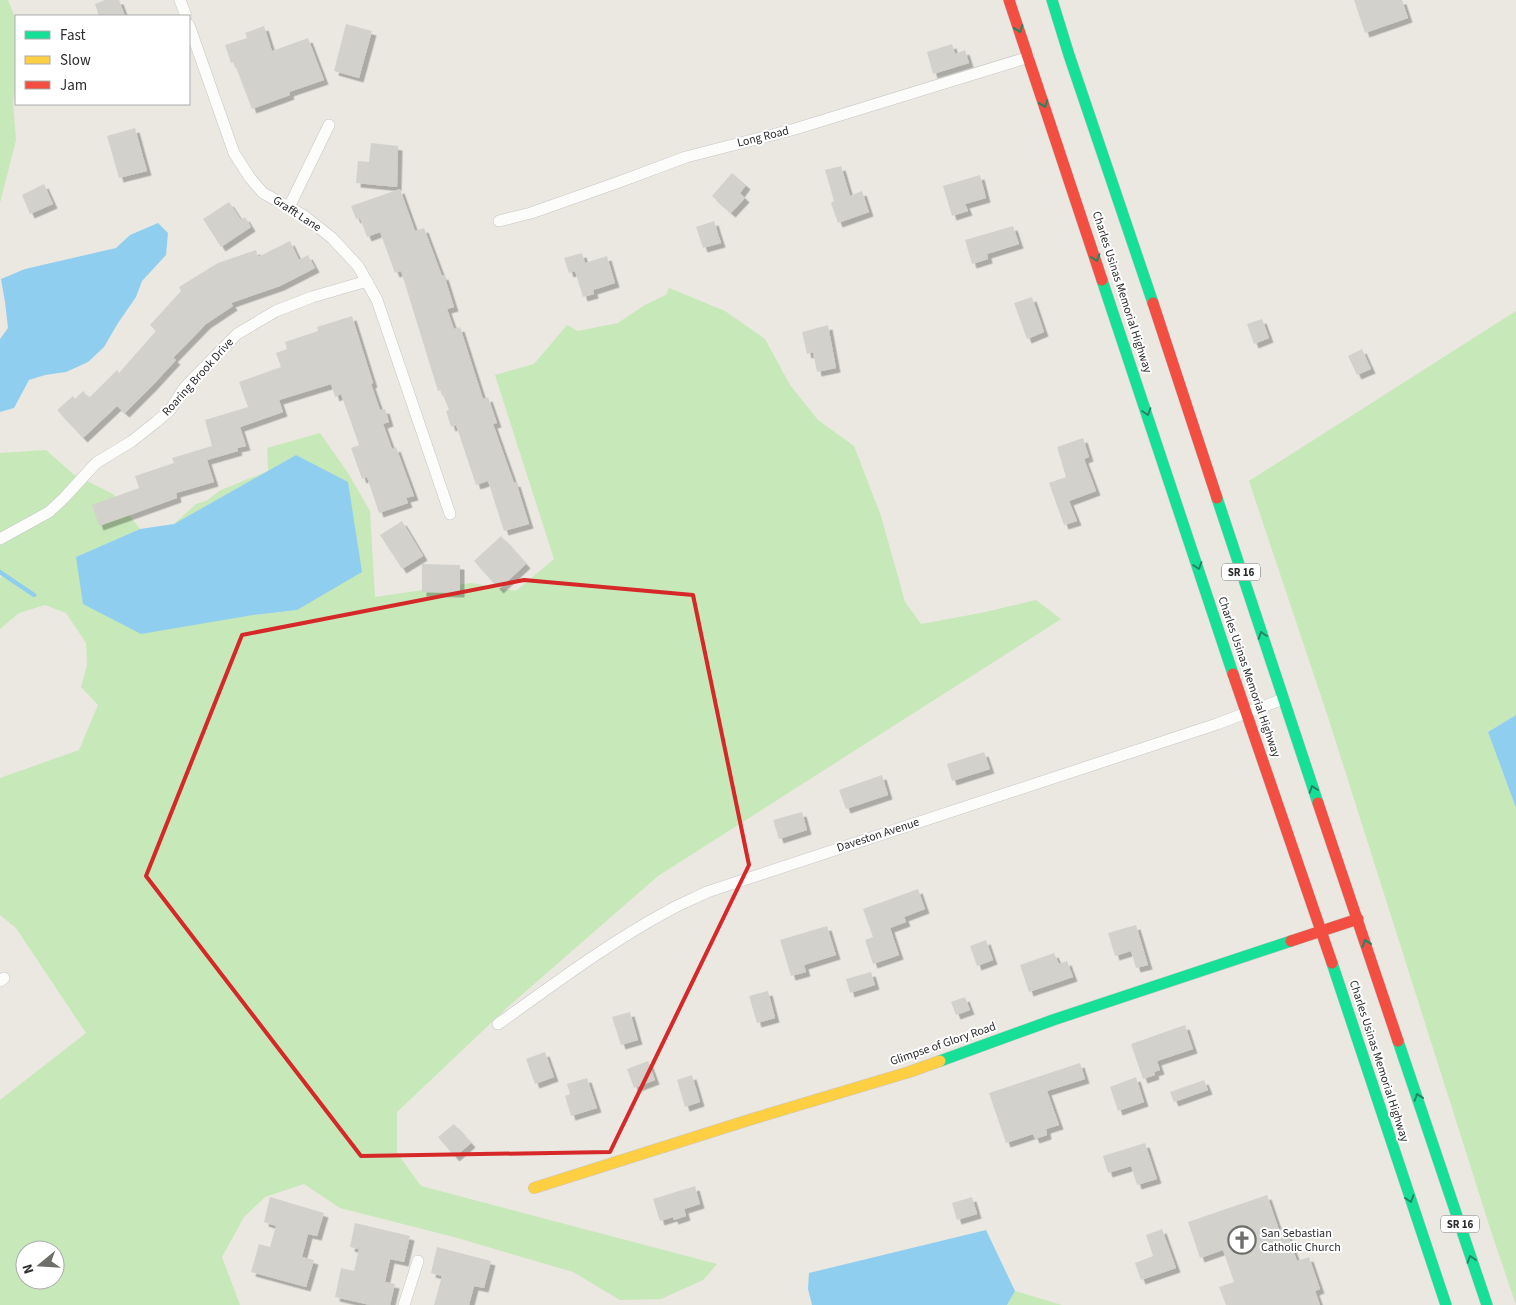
<svg xmlns="http://www.w3.org/2000/svg" width="1516" height="1305" viewBox="0 0 1516 1305" font-family="'Source Sans 3',sans-serif">
	<defs>
		<filter id="shadow"><feDropShadow dx="4.5" dy="4.5" stdDeviation="0" flood-color="#0004"/></filter>
	</defs>
	<rect width="100%" height="100%" fill="#eae8e1"/>
	<!-- green -->
	<g fill="#c7e8b8" fill-rule="evenodd">
		<path d="M0,0h8l8,20v63l-3,19 3,38 -16,63z"/>
		<path d="M669,288l56,23 40,28 25,46 28,35 36,26 27,70 24,86 16,22 60,-11 55,-13 25,19 -403,257 -148,129 -113,107v41l24,33 296,78 -14,16 -42,19 -41,1 -47,-28 -119,-35 -114,-29 -36,-24 -39,13 -21,20 -22,40 18,48h-240v-205l86,-67 -70,-105 -16,-13v-137l79,-28 19,-45 -17,-18 6,-22 -1,-22 -20,-30 -21,-8 -26,8 -19,16v-51l2,-1 -2,-6v-118l46,-3 27,24 40,20 27,35 -64,28 177,58 44,-5 -1,-155 -122,69 22,-20 10,-3 15,-11 47,-19 -1,-23 53,-15 28,40 22,38 5,86 96,-14 45,8 38,-32 -59,-184 39,-11 33,-39 11,6 40,-8 27,-18 21,-10zM25,1250h30v30h-30z"/>
		<path d="M1516,311v404l-28,17 28,76v497l-25,-74 -164,-517 -78,-233z"/>
		<path d="M1015,1291l47,14h-55z"/>
	</g>
	<!-- water -->
	<g fill="#90cef0">
		<path d="M158,223l10,10 -2,22 -24,26 -6,16 -18,26 -14,24 -16,15 -22,10 -21,3 -16,5 -15,28 -14,4v-73l8,-11 -3,-26 -4,-23 24,-10 91,-21 14,-13z"/>
		<path d="M296,455l52,27 14,90 -65,38 -44,5 -112,19 -58,-30 -7,-47 64,-28 34,-5z"/>
		<path d="M1516,715v93l-28,-76z"/>
		<path d="M986,1230l29,61 -8,14h-195l-4,-16 1,-16z"/>
	</g>
	<g fill="none" stroke-linecap="round" stroke-linejoin="round">
		<!-- stream -->
		<path stroke="#90cef0" stroke-width="4.5" d="M0,572l34,23"/>
	</g>
	<!-- building -->
	<g fill="#d3d1cc" filter="url(#shadow)">
		<path d="M105,0h14l6,16h-26l-4,-12z"/>
		<path d="M1354,0h48l6,18 -43,15z"/>
		<path d="M346,24l26,7 -13,47 -25,-7z"/>
		<path d="M264,26l8,25 36,-13 16,42 -35,12 1,3 -38,14 -18,-47 -3,1 -6,-18 22,-7 -2,-5z"/>
		<path d="M952,44l3,10 10,-4 4,13 -36,11 -6,-22z"/>
		<path d="M135,128l12,43 -28,7 -12,-42z"/>
		<path d="M371,143l27,3 -1,41 -41,-4 2,-22 11,1z"/>
		<path d="M841,166l9,30 12,-5 7,21 -31,11 -7,-20 3,-2 -9,-31z"/>
		<path d="M732,173l14,12 -6,8 5,5 -14,15 -19,-17z"/>
		<path d="M980,175l6,23 -21,6 3,7 -16,5 -9,-30z"/>
		<path d="M44,184l9,20 -23,10 -8,-19z"/>
		<path d="M400,189l15,42 9,-3 18,48 2,-1 10,32 -7,2 7,20 6,-2 23,72 5,-2 9,26 -4,1 21,59 2,-1 13,42 -25,7 -16,-50 -12,4 -20,-60 -5,2 -5,-16 3,-1 -8,-20 -3,1 -37,-120 -6,2 -15,-41 -13,5 -7,-19 -4,1 -5,-13z"/>
		<path d="M229,202l12,18 4,-3 6,10 -30,20 -18,-28z"/>
		<path d="M714,221l7,22 -18,5 -7,-21z"/>
		<path d="M1013,226l6,18 -32,10 1,5 -16,5 -7,-24z"/>
		<path d="M290,241l9,19 9,-5 7,13 -35,18 -49,17 2,3 -27,18 -33,34 3,2 -24,26 -27,27 -8,-7 -34,32 -26,-28 16,-14 2,3 8,-8 6,7 28,-28 2,3 37,-42 -6,-6 31,-34 -2,-4 39,-24 38,-13 2,7z"/>
		<path d="M582,253l3,10 22,-7 8,27 -22,7 1,4 -11,3 -8,-26 -6,2 -5,-15z"/>
		<path d="M1032,297l12,35 -17,7 -13,-36z"/>
		<path d="M352,316l21,67 -2,1 9,26 5,-1 4,13 -6,2 9,25 4,-2 18,49 -8,2 2,5 -29,10 -12,-36 -5,2 -11,-31 8,-3 -18,-51 -6,3 -4,-13 -52,16 4,12 -43,15 6,19 -9,2 1,3 -31,9 7,22 -38,11 1,5 -78,28 -7,-21 47,-17 -4,-12 39,-13 -2,-5 40,-12 -7,-26 43,-13 -9,-25 42,-15 -5,-14 11,-4 -2,-7 33,-11 -1,-4z"/>
		<path d="M1262,319l7,19 -15,6 -7,-20z"/>
		<path d="M828,325l8,43 -19,4 -4,-20 -6,2 -5,-22z"/>
		<path d="M1362,349l9,20 -14,6 -9,-19z"/>
		<path d="M1083,438l6,19 -5,2 12,32 -27,10 8,20 -13,4 -15,-42 17,-6 -9,-30z"/>
		<path d="M402,521l21,35 -21,13 -22,-34z"/>
		<path d="M501,536l25,28 -27,25 -25,-28z"/>
		<path d="M422,564l38,1v28l-38,-1z"/>
		<path d="M984,752l6,17 -38,12 -5,-17z"/>
		<path d="M882,775l6,20 -42,14 -7,-19z"/>
		<path d="M802,812l5,18 -28,9 -6,-19z"/>
		<path d="M918,889l7,20 -21,8 2,5 -16,6 9,27 -26,9 -8,-24 8,-3 -10,-28z"/>
		<path d="M1136,925l12,40 -12,3 -5,-17 -16,5 -7,-23z"/>
		<path d="M827,926l9,29 -32,10 2,7 -15,4 -11,-36z"/>
		<path d="M986,940l7,20 -16,6 -7,-20z"/>
		<path d="M1054,953l5,11 8,-3 6,16 -44,15 -9,-27z"/>
		<path d="M871,972l4,13 -25,8 -4,-14z"/>
		<path d="M768,991l7,27 -18,5 -8,-27z"/>
		<path d="M965,997l5,13 -14,5 -5,-13z"/>
		<path d="M630,1012l8,28 -17,5 -9,-28z"/>
		<path d="M1185,1025l8,24 -36,12 3,9 -6,2 1,3 -12,4 -12,-35z"/>
		<path d="M545,1052l9,25 -19,7 -9,-25z"/>
		<path d="M648,1061l7,19 -21,8 -7,-19z"/>
		<path d="M1080,1063l5,16 -38,12 12,34 -13,4 1,6 -12,4 -2,-5 -27,9 -17,-50z"/>
		<path d="M692,1075l8,27 -15,5 -8,-27z"/>
		<path d="M1136,1077l8,25 -26,9 -8,-24z"/>
		<path d="M587,1078l10,30 -26,8 -6,-20 5,-2 -3,-10z"/>
		<path d="M1204,1080l4,10 -34,12 -4,-10z"/>
		<path d="M454,1124l17,19 -16,14 -17,-20z"/>
		<path d="M1145,1143l12,36 -20,6 -6,-19 -23,7 -5,-17z"/>
		<path d="M695,1186l5,18 -16,5 2,7 -12,4 -1,-3 -13,4 -7,-22z"/>
		<path d="M1267,1195l12,35 6,-2 12,33 12,-4 11,32 -5,2 5,14h-94l-7,-18 15,-5 -11,-32 -23,8 -12,-36z"/>
		<path d="M270,1197l54,16 -7,23 -9,-2 -6,23 12,3 -8,27 -55,-15 8,-28 11,3 6,-21 -12,-4z"/>
		<path d="M972,1197l5,17 -20,6 -5,-17z"/>
		<path d="M355,1223l55,13 -6,26 -14,-3 -5,23 10,2 -5,21h-20l-35,-8 6,-29 13,3 5,-22 -9,-2z"/>
		<path d="M1162,1229l14,39 -35,12 -6,-17 18,-7 -7,-21z"/>
		<path d="M437,1247l54,14 -7,27 -10,-2 -5,19h-35l8,-29 -11,-3z"/>
	</g>
	<g fill="none" stroke-linecap="round" stroke-linejoin="round">
		<!-- street casing -->
		<g stroke="#c7c6c6" stroke-width="12">
			<g id="street">
				<path d="M180,0l6,16"/>
				<path d="M189,25l45,128 16,25 13,15 40,22 29,23 26,28 19,34 73,214"/>
				<path d="M289,207l40,-82"/>
				<path d="M499,221l32,-8 88,-31 67,-25 109,-28 234,-72"/>
				<path d="M0,539l49,-27 15,-14 32,-35 36,-22 24,-19 14,-12 15,-23 52,-53 39,-23 36,-14 55,-16"/>
				<path d="M0,981l4,-3"/>
				<path d="M498,1024c55,-39 109,-80 168,-112 13,-8 27,-13 41,-20l510,-168 66,-25"/>
				<path d="M404,1305l14,-44"/>
			</g>
		</g>
		<!-- fast casing -->
		<g stroke="#c7c6c6" stroke-width="12">
			<g id="fast">
				<path d="M1052,0l17,55 84,248"/>
				<path d="M1102,280l131,394"/>
				<path d="M1217,498l101,305"/>
				<path d="M1332,963l114,342"/>
				<path d="M1398,1041l89,264"/>
				<path d="M940,1061l113,-41 238,-79"/>
			</g>
		</g>
		<!-- slow casing -->
		<g stroke="#c7c6c6" stroke-width="12">
			<path id="slow" d="M534,1188l218,-69 157,-47 31,-11"/>
		</g>
		<!-- jam casing -->
		<g stroke="#c7c6c6" stroke-width="12">
			<g id="jam">
				<path d="M1009,0l93,280"/>
				<path d="M1153,303l64,195"/>
				<path d="M1233,674l99,289"/>
				<path d="M1318,803l80,238"/>
				<path d="M1291,941l67,-22"/>
			</g>
		</g>
		<!-- street -->
		<use href="#street" stroke="#fcfcfa" stroke-width="11"/>
		<!-- fast -->
		<use href="#fast" stroke="#16e098" stroke-width="11"/>
		<!-- slow -->
		<use href="#slow" stroke="#ffcf43" stroke-width="11"/>
		<!-- jam -->
		<use href="#jam" stroke="#f24e42" stroke-width="11"/>
	</g>
	<!-- one-way arrows -->
	<defs><path id="oneway-chevron" d="M-2-3.5L2.5 0L-2 3.5" fill="none" stroke-width="1.6" stroke-linecap="round" stroke-linejoin="round" transform="scale(1.25)"/></defs>
	<g stroke="#218662">
		<use href="#oneway-chevron" transform="translate(1019 29) rotate(71)"/>
		<use href="#oneway-chevron" transform="translate(1044 104) rotate(71)"/>
		<use href="#oneway-chevron" transform="translate(1096 258) rotate(72)"/>
		<use href="#oneway-chevron" transform="translate(1147 412) rotate(72)"/>
		<use href="#oneway-chevron" transform="translate(1198 566) rotate(72)"/>
		<use href="#oneway-chevron" transform="translate(1262 635) rotate(-108)"/>
		<use href="#oneway-chevron" transform="translate(1313 789) rotate(-109)"/>
		<use href="#oneway-chevron" transform="translate(1366 943) rotate(-109)"/>
		<use href="#oneway-chevron" transform="translate(1418 1097) rotate(-109)"/>
		<use href="#oneway-chevron" transform="translate(1410 1199) rotate(72)"/>
		<use href="#oneway-chevron" transform="translate(1471 1259) rotate(-108)"/>
	</g>
	<!-- marked area -->
	<path fill="none" stroke="#d62828" stroke-width="4" stroke-linejoin="round" d="M524,580l169,15 56,270 -139,287 -249,4 -215,-280 96,-241z"/>
	<!-- icons -->
	<defs>
		<g id="church-ring" transform="scale(1.4375)"><circle r="9.5" fill="#fff" stroke="#6e6e6b" stroke-width="1.5"/><path d="M-1.2-6h2.4v3.5h3.3v2.4h-3.3V6h-2.4V-.1h-3.3v-2.4h3.3Z" fill="#6e6e6b"/></g>
	</defs>
	<g fill-rule="evenodd">
		<use href="#church-ring" x="1242" y="1240"/>
	</g>
	<g text-anchor="middle" dominant-baseline="central" stroke-width="4" stroke-linejoin="round" paint-order="stroke">
		<!-- shield labels -->
		<g fill="#fff" stroke="#6b6b6b" stroke-width="1">
			<rect x="1222" y="563.5" width="38" height="17" rx="4"/>
			<rect x="1441" y="1215.5" width="38" height="17" rx="4"/>
		</g>
		<g font-size="11" font-weight="bold" fill="#2c2c2c">
			<text x="1241" y="572">SR 16</text>
			<text x="1460" y="1224">SR 16</text>
		</g>
		<!-- street labels -->
		<g font-size="12" fill="#2c2c2c" stroke="#fff">
			<text transform="translate(763 137) rotate(-14)">Long Road</text>
			<text transform="translate(297 214) rotate(33)">Grafft Lane</text>
			<text transform="translate(1122 292) rotate(72)">Charles Usinas Memorial Highway</text>
			<text transform="translate(198 377) rotate(-48)">Roaring Brook Drive</text>
			<text transform="translate(1249 677) rotate(71)">Charles Usinas Memorial Highway</text>
			<text transform="translate(878 835) rotate(-18)">Daveston Avenue</text>
			<text transform="translate(943 1044) rotate(-19)">Glimpse of Glory Road</text>
			<text transform="translate(1379 1061) rotate(72)">Charles Usinas Memorial Highway</text>
		</g>
		<!-- poi labels -->
		<g font-size="12" fill="#2c2c2c" stroke="#fff" text-anchor="start">
			<text x="1261" y="1233">San Sebastian<tspan x="1261" dy="14">Catholic Church</tspan></text>
		</g>
	</g>
	<!-- legend -->
	<rect x="15" y="15" width="175" height="90" fill="#ffffff" stroke="#ababab"/>
	<rect x="25" y="31" width="25" height="8" fill="#16e098" stroke="#ababab"/>
	<text x="60" y="40" font-size="15" fill="#2c2c2c">Fast</text>
	<rect x="25" y="56" width="25" height="8" fill="#ffcf43" stroke="#ababab"/>
	<text x="60" y="65" font-size="15" fill="#2c2c2c">Slow</text>
	<rect x="25" y="81" width="25" height="8" fill="#f24e42" stroke="#ababab"/>
	<text x="60" y="90" font-size="15" fill="#2c2c2c">Jam</text>
	<!-- north arrow -->
	<g transform="translate(40 1265) rotate(252)"><circle r="24" fill="#ffffff" stroke="#ababab"/>
	<path d="M0-4L9 19L0 12L-9 19Z" fill="#6e6e6b"/>
	<text y="-8" font-size="14" font-weight="bold" text-anchor="middle" fill="#2c2c2c">N</text>
	</g>
</svg>
